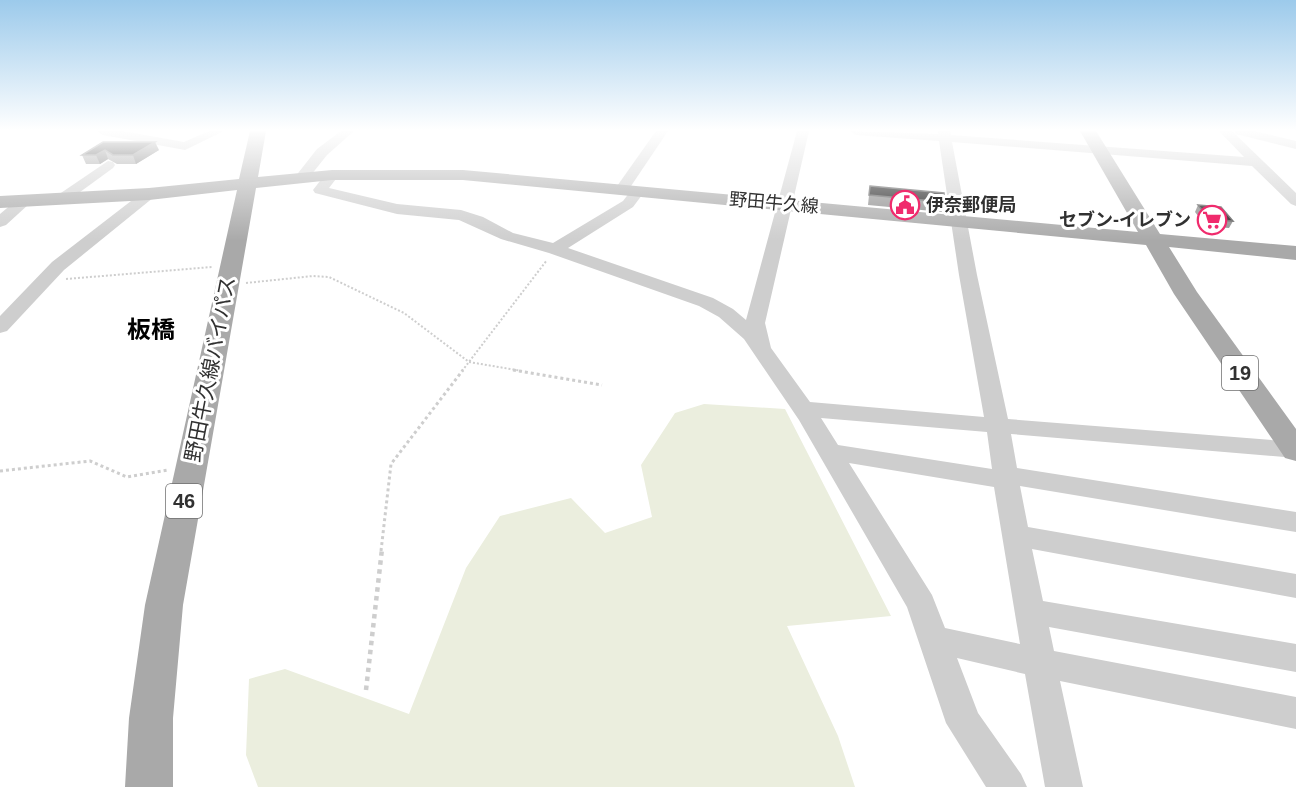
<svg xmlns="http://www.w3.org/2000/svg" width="1296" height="787" viewBox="0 0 1296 787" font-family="Arial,'Noto Sans JP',sans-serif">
	<rect width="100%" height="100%" fill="#fff"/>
	<!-- green -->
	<path fill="#ebeede" d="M704,404l81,5 106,207 -104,10 51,110 17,51h-597l-12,-32 3,-76 36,-10 124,45 57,-146 34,-52 71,-18 34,35 47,-16 -11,-52 34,-52z"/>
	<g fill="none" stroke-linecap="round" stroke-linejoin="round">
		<!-- path-far2 -->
		<g stroke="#cecece" stroke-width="2" stroke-dasharray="2 2" stroke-linecap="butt">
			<path d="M66,279l146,-12"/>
			<path d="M246,283l67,-7 16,1 75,36 65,49 53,9"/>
			<path d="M462,371l85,-111"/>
		</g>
		<!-- path-far1 -->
		<g stroke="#cecece" stroke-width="3" stroke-dasharray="3 3" stroke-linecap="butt">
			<path d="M513,370l89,15"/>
			<path d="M0,471l90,-10 37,16 41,-7"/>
			<path d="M381,551l10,-87 72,-94"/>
		</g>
		<!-- path -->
		<path stroke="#cecece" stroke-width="4.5" stroke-dasharray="4.5 4.5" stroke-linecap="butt" d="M366,690l16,-141"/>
		<!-- minor -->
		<g fill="#cecece" fill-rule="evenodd">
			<path d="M97,131h25l62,11 25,-11h15l-39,19 -82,-15z"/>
			<path d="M341,131h13l-27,24 -20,25h-10l-2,-3 22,-28z"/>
			<path d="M656,131h12l-41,61h-10l-2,-3z"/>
			<path d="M797,131h12l-44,192 6,25 39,54 174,15 -25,-142 -20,-134 -83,-6 -6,-4 88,3v-3h12l1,4 293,22 -25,-26h13l64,62v13l-5,-2 -39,-38 -300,-24 25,133 31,144 288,23v16l-285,-24 6,34 279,44v20l-276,-46 8,41 268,47v24l-264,-49 11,52 253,43v28l-247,-45 5,24 242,46v32l-236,-48 23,106h-38l-20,-113 -68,-16 21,55 43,61 6,13h-41l-40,-64 -39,-116 -108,-187 -55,-81 -25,-22 -20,-11 -150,-53 -48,-14 -42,-19 -62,-6 -82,-21 -2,-3 14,-18 5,-1 7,4 -10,13 68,16 64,6 22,7 30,16 40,10 70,-42 10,-13h10l2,3 -12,16 -65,41 145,50 20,11 13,11zM821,418l166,14 5,37 -154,-24zM849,463l145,24 26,157 -75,-16 -13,-33z"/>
			<path d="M1234,131h20l42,10v8l-60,-15z"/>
			<path d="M108,161l5,1 2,3 -2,3 -48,35h-10l-3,-3 3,-3z"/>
			<path d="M149,190l5,1 2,3 -2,3 -90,73 -57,61 -7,2v-17l52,-54 92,-71z"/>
			<path d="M24,196l8,5 -3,3 -23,21 -6,2v-13l19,-16z"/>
		</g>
		<!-- major -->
		<path fill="#a9a9a9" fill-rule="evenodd" d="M250,131h16l-8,46 74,-7h131l675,62 -58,-101h16l64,103 136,12v14l-127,-13 28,45 99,137v32l-11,-3 -111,-164 -28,-49 -683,-65h-131l-76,8 -73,417 -10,113v69h-48l4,-69 16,-113 92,-415 -88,10 -149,8v-12l149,-8 90,-9z"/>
	</g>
	<!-- wall -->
	<g fill="#8c8c8c">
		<path d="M103,142l56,8 -23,14h-19l-9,-5 -8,5h-14l-4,-9z"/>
		<path d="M870,186l75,16 -2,10 -75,-7z"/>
		<path d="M1198,205l35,16 -4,7 -23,-2 -11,-14z"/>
	</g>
	<!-- shaded-wall -->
	<g fill="#5d5d5d">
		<path d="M155,142l4,8 -23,14 -3,-9z"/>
		<path d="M105,150l3,9 -8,5 -4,-9z"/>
	</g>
	<!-- building -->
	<g fill="#181818" stroke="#5d5d5d" stroke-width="1.5">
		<path d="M103,142h52l-22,13h-20l-8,-5 -9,5h-14z"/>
		<path d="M870,186l74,7 1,9 -76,-7z"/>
		<path d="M1198,205l23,2 12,14 -24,-2z"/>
	</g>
	<!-- sky -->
	<linearGradient id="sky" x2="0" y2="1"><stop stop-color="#9ccaeb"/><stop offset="0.54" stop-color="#fff"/><stop offset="1" stop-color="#fff" stop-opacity="0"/></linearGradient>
	<rect width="1296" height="241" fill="url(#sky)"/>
	<!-- icons -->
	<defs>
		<g id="civic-ring" transform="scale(1.5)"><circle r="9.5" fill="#fff" stroke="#f02b6d" stroke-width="1.5"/><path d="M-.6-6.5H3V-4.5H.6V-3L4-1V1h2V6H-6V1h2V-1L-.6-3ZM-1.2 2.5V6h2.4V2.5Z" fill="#f02b6d"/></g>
		<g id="supermarket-ring" transform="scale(1.5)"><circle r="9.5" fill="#fff" stroke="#f02b6d" stroke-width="1.5"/><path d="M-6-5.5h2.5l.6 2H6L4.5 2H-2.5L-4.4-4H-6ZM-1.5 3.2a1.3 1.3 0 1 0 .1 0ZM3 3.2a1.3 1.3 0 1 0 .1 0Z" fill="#f02b6d"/></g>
	</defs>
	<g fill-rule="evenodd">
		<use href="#civic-ring" x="905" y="205"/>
		<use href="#supermarket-ring" x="1212" y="220"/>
	</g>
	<g text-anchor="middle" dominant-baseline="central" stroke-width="6" stroke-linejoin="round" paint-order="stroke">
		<!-- far-street labels -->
		<g font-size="18" fill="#313131" stroke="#fff">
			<text transform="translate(774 203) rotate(5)">野田牛久線</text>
		</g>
		<!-- far-poi labels -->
		<g font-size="18" font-weight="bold" fill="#313131" stroke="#fff" text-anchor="start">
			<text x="926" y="205">伊奈郵便局</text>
			<text x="1191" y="220" text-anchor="end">セブン-イレブン</text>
		</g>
		<!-- shield labels -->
		<g fill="#fff" stroke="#6f6f6f" stroke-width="1.5">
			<rect x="1222" y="356" width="36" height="34" rx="4.5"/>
			<rect x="166" y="484" width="36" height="34" rx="4.5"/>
		</g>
		<g font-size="20" font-weight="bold" fill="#313131">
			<text x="1240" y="373">19</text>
			<text x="184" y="501">46</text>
		</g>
		<!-- street labels -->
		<g font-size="21" fill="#313131" stroke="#fff">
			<text transform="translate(210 369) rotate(-79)">野田牛久線バイパス</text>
		</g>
		<!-- quarter labels -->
		<g font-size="24" font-weight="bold" fill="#000" stroke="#fff">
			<text x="151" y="329">板橋</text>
		</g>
	</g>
</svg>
